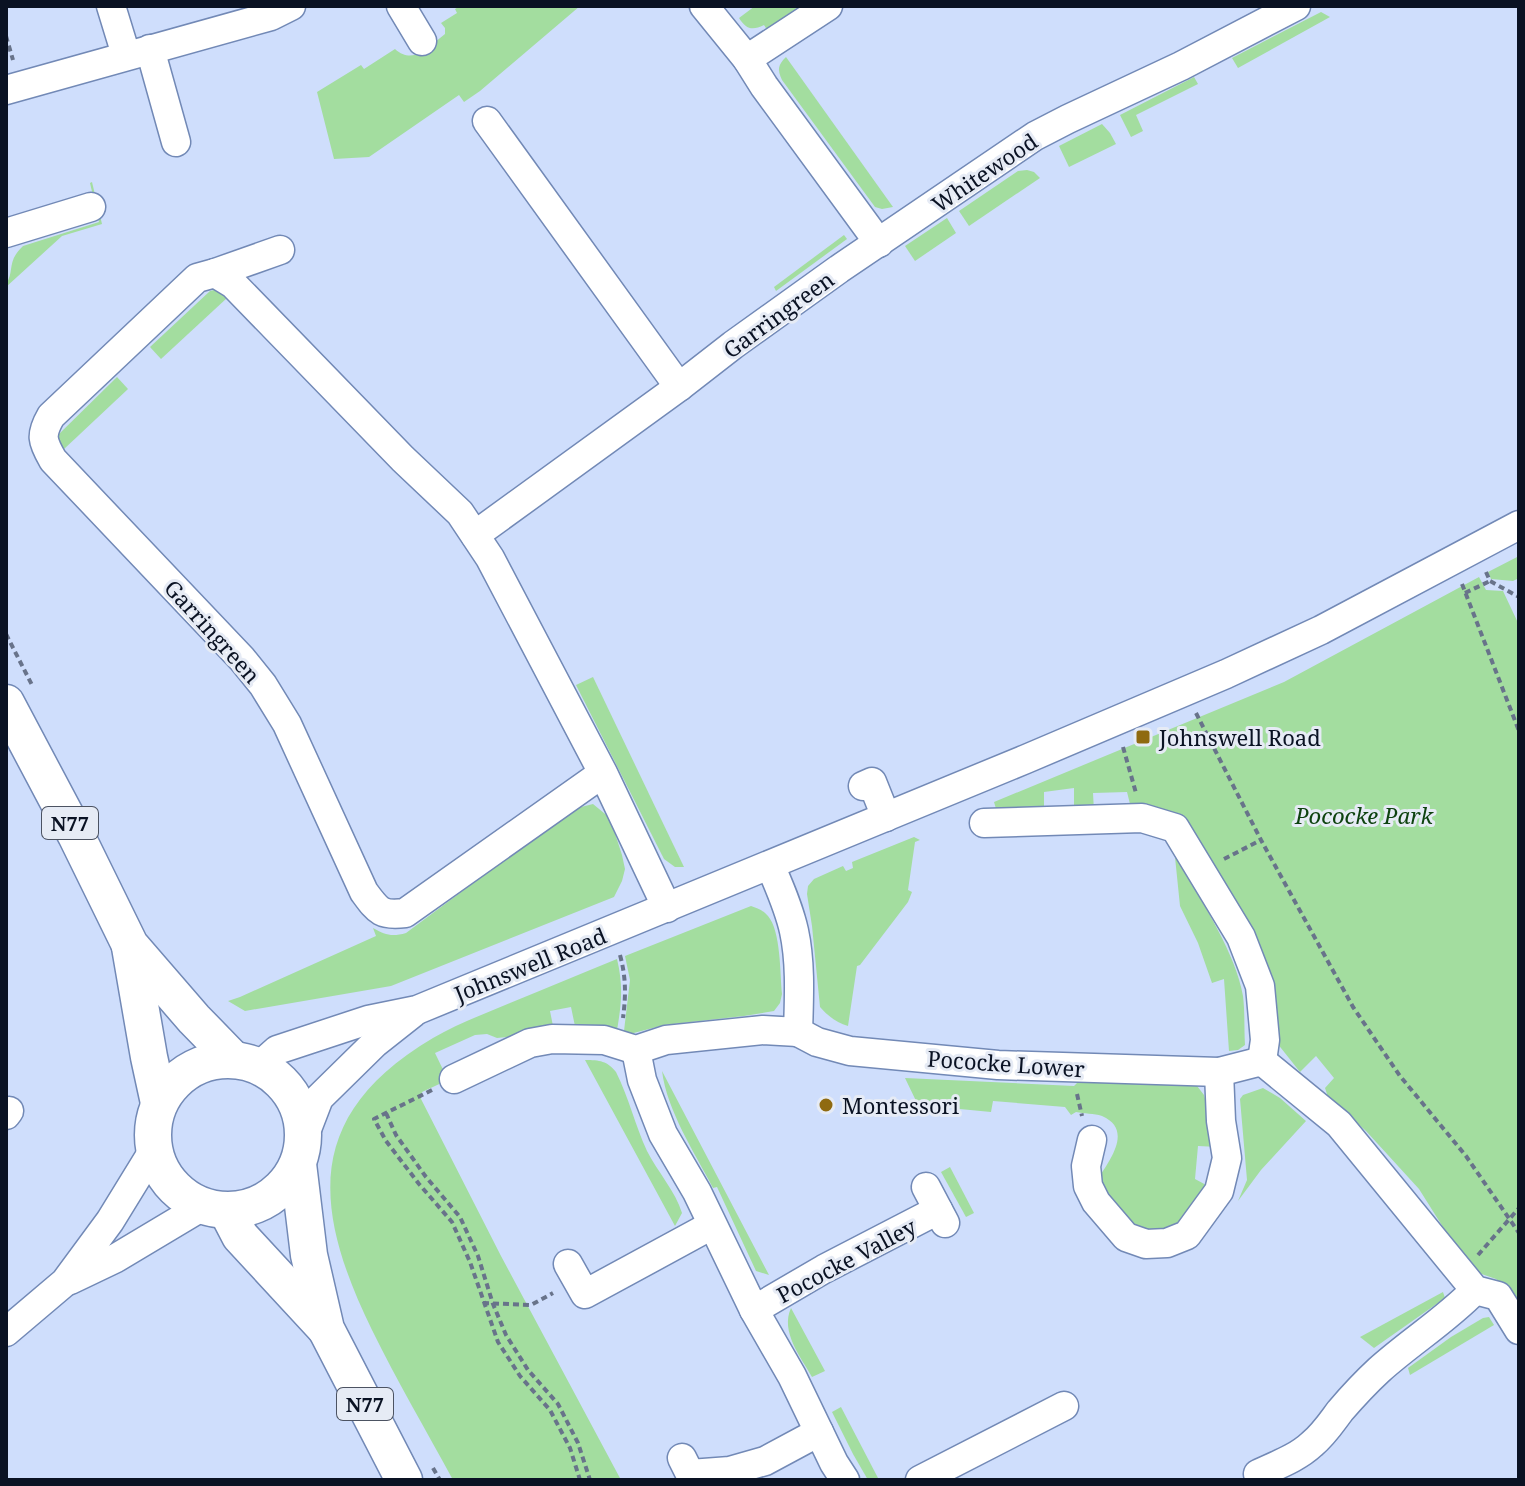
<svg xmlns="http://www.w3.org/2000/svg" width="1525" height="1486" viewBox="0 0 1525 1486" font-family="'Noto Serif',serif">
	<rect width="100%" height="100%" fill="#cfdefc"/>
	<!-- green -->
	<g fill="#a3dd9f">
		<path d="M460,6h120l-100,85 -16,11 -5,-7 -90,62 -35,2 -17,-67 44,-27 3,4 31,-20c19,17 34,-3 50,-15v-6l-4,-5 16,-10 -2,-4z"/>
		<path d="M755,6h39l5,7 -30,20 -5,-8c-12,6 -18,4 -25,-7z"/>
		<path d="M1321,12l9,5 -92,51 -6,-10z"/>
		<path d="M786,57l107,150 -11,2 -7,-2 -93,-127c-5,-11 -4,-15 4,-23z"/>
		<path d="M1194,77l4,7 -62,31 7,16 -12,6 -11,-22z"/>
		<path d="M1102,124l8,9 6,11 -47,23 -10,-21z"/>
		<path d="M1027,170l7,2 6,6 -71,48 -10,-15 59,-40z"/>
		<path d="M92,182l10,42 -40,12 -56,51v-3c9,-13 0,-22 17,-38l76,-24 -9,-39z"/>
		<path d="M947,218l9,15 -41,28 -10,-15z"/>
		<path d="M844,235l3,4 -71,52 -2,-4z"/>
		<path d="M218,289l9,9 -66,61 -11,-12 60,-56z"/>
		<path d="M117,377l11,12 -65,61 -5,-5v-10z"/>
		<path d="M1519,556v22l-6,3 -22,-2 -3,-7z"/>
		<path d="M1479,577l7,13 17,1 16,34v681l-10,-17 -13,-10 -26,-9 -51,-81 -53,-58 -38,-34 -3,-9 9,-10 -18,-22 -16,16 -23,-29 -3,-54 -29,-74 -60,-94 -54,-13 -4,-16 -34,1 1,18 -20,-4v-19l-30,4v19l-47,1 -3,-10 290,-120z"/>
		<path d="M593,677l91,190h-9l-11,-8 -88,-174z"/>
		<path d="M593,804l17,14 12,37 3,14 -3,12 -8,16 -223,89 -146,25 -17,-10 12,-4 136,-61 -3,-8c12,7 19,9 33,5l167,-124z"/>
		<path d="M914,837l6,3 -5,2 -7,48 4,2 -4,10 -48,63 -3,1 -9,60c-11,-3 -20,-10 -28,-19l-8,-81 -5,-32 1,-8 6,-7 29,-13 3,5 7,-3 -1,-6z"/>
		<path d="M1175,857l7,10c21,37 54,87 61,129 2,16 1,33 2,49l-7,5 -9,1 -5,-72 -12,4 -14,-40 -18,-37z"/>
		<path d="M751,906c6,2 12,4 17,10 13,15 12,58 14,78l-2,9 -6,8 -30,5 -80,9 -34,9 -6,-3 6,-51 -5,-24z"/>
		<path d="M617,959c7,29 4,48 -1,77l-40,-5 -5,-24 -21,4 3,15 -46,11 -10,1 -10,-4 -12,1 -40,18 13,27 -26,12 -1,7 80,157 120,224h-168c-27,-50 -56,-99 -81,-150 -59,-121 -69,-215 61,-292 24,-14 51,-24 77,-35 36,-15 71,-29 107,-44z"/>
		<path d="M585,1060c15,0 22,1 31,12 13,26 19,53 31,79 10,20 29,41 35,62l-7,13z"/>
		<path d="M662,1071l107,204 -13,-4 -39,-84 -4,1c-18,-35 -46,-77 -51,-117z"/>
		<path d="M905,1078l169,8 6,-6 114,2 10,13 14,52 -20,-1 -3,33 13,7 -31,41 -19,7 -18,-4 -22,-16 -20,-35c11,-18 36,-49 4,-63 -8,-3 -18,-2 -26,-4l-5,3 -6,-8 -72,-6 -2,11 -73,-7z"/>
		<path d="M1263,1088l17,10 26,23 -45,49 -23,31 9,-21 -7,-81 3,-4z"/>
		<path d="M950,1167l24,46 -8,4 -25,-45z"/>
		<path d="M1443,1292l2,6 -71,50 -14,-11z"/>
		<path d="M791,1308l34,63 -13,6c-11,-20 -32,-45 -21,-69z"/>
		<path d="M1489,1317l5,8 -84,50 -2,-7 43,-31 32,-19z"/>
		<path d="M841,1407l37,71 -10,2 -15,-26 -21,-42z"/>
	</g>
	<g fill="none" stroke-linecap="round" stroke-linejoin="round">
		<!-- minor casing -->
		<g stroke="#7289b6" stroke-width="31">
			<g id="minor">
				<path d="M111,6l15,49"/>
				<path d="M401,6l21,35"/>
				<path d="M704,6l43,53 17,27 115,157"/>
				<path d="M150,49l26,93"/>
				<path d="M747,59l81,-53"/>
				<path d="M6,90l265,-74 20,-10"/>
				<path d="M487,121l192,266"/>
				<path d="M6,233l85,-26"/>
				<path d="M215,273l65,-23"/>
				<path d="M475,535l204,-148 54,-42 106,-76 196,-133 33,-17 113,-53 115,-60"/>
				<path d="M603,773l-198,140c-24,3 -27,-2 -41,-21l-77,-168 -24,-39 -21,-26 -189,-199c-11,-19 -13,-25 -2,-44l146,-138 18,-5 18,11 170,175 57,54 30,45 113,215 64,135"/>
				<path d="M863,786l9,-4 14,35"/>
				<path d="M984,823l158,-5 33,10 66,109 19,49 5,54 -3,21"/>
				<path d="M798,1032l19,10 33,9 148,14 221,7 43,-11 77,63 136,166 23,6 21,34"/>
				<path d="M636,1050l6,30 21,54 34,58 57,118 38,66 42,87 11,17"/>
				<path d="M259,1066l18,-16 91,-30 49,-10 609,-251 200,-85 95,-44 198,-105"/>
				<path d="M454,1079l76,-36 22,-4 52,1 32,10 30,-10 97,-10 35,2c1,-33 3,-69 -4,-101 -5,-23 -15,-45 -24,-66"/>
				<path d="M6,1115l3,-4"/>
				<path d="M304,1137l15,-39 56,-55 38,-30"/>
				<path d="M1092,1140l-6,26 2,20 8,16 30,35 20,7 21,-1 20,-8 32,-44 8,-33 -6,-37 -2,-49"/>
				<path d="M926,1187l19,36"/>
				<path d="M568,1264l17,30 127,-69"/>
				<path d="M70,1280l46,-22 87,-52"/>
				<path d="M754,1310l70,-41 114,-59"/>
				<path d="M6,1332l59,-50 45,-61 43,-70"/>
				<path d="M682,1458l8,16 40,-3 35,-10 54,-29"/>
				<path d="M1258,1474c19,-9 39,-16 54,-30 12,-10 19,-21 28,-33 12,-14 26,-29 39,-41 31,-28 67,-50 96,-80"/>
				<path d="M920,1480l144,-74"/>
			</g>
		</g>
		<!-- major casing -->
		<g stroke="#7289b6" stroke-width="39">
			<g id="major">
				<path d="M6,703l70,132 54,110 64,74 38,39"/>
				<path d="M130,947l19,110 10,46"/>
				<circle cx="228" cy="1135" r="75"/>
				<path d="M298,1164l11,91 17,74 78,151"/>
				<path d="M227,1211l13,25 85,92"/>
			</g>
		</g>
		<!-- path -->
		<g stroke="#68738a" stroke-width="4" stroke-dasharray="6 4" stroke-linecap="butt">
			<path d="M6,36l7,24"/>
			<path d="M1486,572l4,9 29,16"/>
			<path d="M1462,584l57,147"/>
			<path d="M1465,593l25,-12"/>
			<path d="M6,634l26,51"/>
			<path d="M1196,713l65,127 92,167 47,69 66,80 53,77"/>
			<path d="M1123,747l13,46"/>
			<path d="M1224,859l37,-19"/>
			<path d="M620,955c6,22 6,40 3,63"/>
			<path d="M432,1090l-58,29 12,22 33,43 33,38 18,40 28,80 22,34 30,34 20,38 10,32"/>
			<path d="M1077,1094l5,22"/>
			<path d="M386,1113l10,22 30,42 34,40 18,39 15,48 13,31 22,35 30,34 20,39 12,37"/>
			<path d="M1478,1255l41,-47"/>
			<path d="M483,1303l48,2 22,-12"/>
			<path d="M433,1468l7,12"/>
		</g>
		<!-- minor -->
		<use href="#minor" stroke="#fff" stroke-width="28"/>
		<!-- major -->
		<use href="#major" stroke="#fff" stroke-width="36"/>
	</g>
	<!-- markers -->
	<g fill="#8f6a10" stroke="#e6ebf5" stroke-width="3">
		<rect x="1135" y="729" width="16" height="16" rx="4"/>
		<circle cx="826" cy="1105" r="8"/>
	</g>
	<g text-anchor="middle" dominant-baseline="central" stroke-width="6" stroke-linejoin="round" paint-order="stroke">
		<!-- shield labels -->
		<g fill="#e6ebf5" stroke="#4c5362" stroke-width="2">
			<rect x="42" y="807" width="56" height="32" rx="6"/>
			<rect x="337" y="1388" width="56" height="32" rx="6"/>
		</g>
		<g font-size="20" font-weight="bold" fill="#0a1223">
			<text x="70" y="823">N77</text>
			<text x="365" y="1404">N77</text>
		</g>
		<!-- street labels -->
		<g font-size="22" fill="#0a1223" stroke="#e6ebf5">
			<text transform="translate(984 172) rotate(-34)">Whitewood</text>
			<text transform="translate(778 314) rotate(-36)">Garringreen</text>
			<text transform="translate(213 631) rotate(48)">Garringreen</text>
			<text transform="translate(530 964) rotate(-22)">Johnswell Road</text>
			<text transform="translate(1006 1063) rotate(4)">Pococke Lower</text>
			<text transform="translate(846 1260) rotate(-28)">Pococke Valley</text>
		</g>
		<!-- poi labels -->
		<g font-size="22" fill="#0a1223" stroke="#e6ebf5" text-anchor="start">
			<text x="1159" y="737">Johnswell Road</text>
			<text x="842" y="1105">Montessori</text>
		</g>
		<!-- park labels -->
		<g font-size="22" font-style="italic" fill="#0e430f" stroke="#e6ebf5">
			<text x="1364" y="815">Pococke Park</text>
		</g>
	</g>
	<!-- border -->
	<rect width="1525" height="1486" fill="none" stroke="#0a1223" stroke-width="16"/>
</svg>
